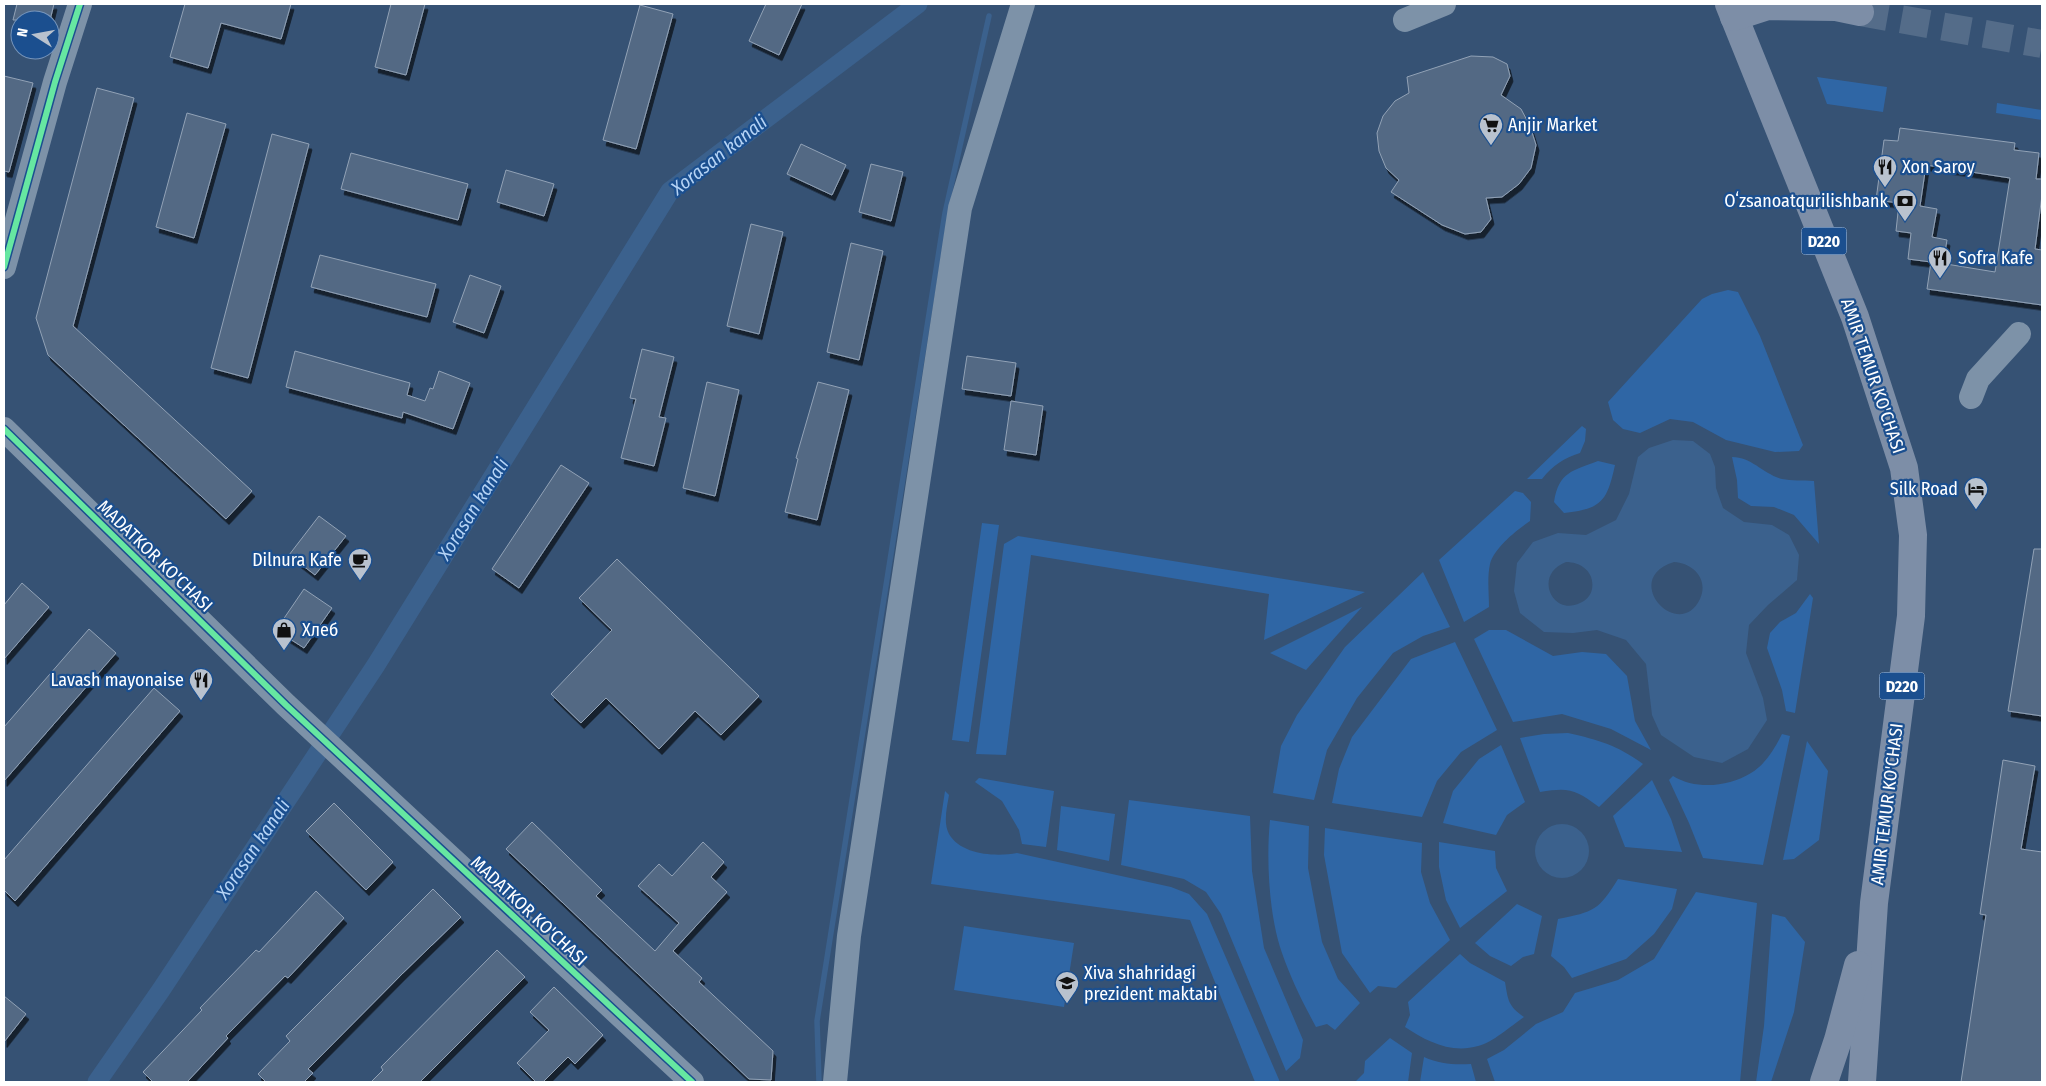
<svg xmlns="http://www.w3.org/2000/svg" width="2046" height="1086" viewBox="0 0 2046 1086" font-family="'Fira Sans Condensed',sans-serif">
	<defs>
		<filter id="shadow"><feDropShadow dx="3" dy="5.5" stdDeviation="0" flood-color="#0009"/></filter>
	</defs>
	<rect width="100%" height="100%" fill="#365274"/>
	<!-- green -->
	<g fill="#2f66a5">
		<path d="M1817,77l70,10 -4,25 -56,-8z"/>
		<path d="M1997,103l45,7v10l-46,-7z"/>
		<path d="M1728,290l10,2 22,44 43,109 -4,6 -24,1 -49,-12 -33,-18 -23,-3 -30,14 -17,-4 -10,-9 -5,-18 94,-103 10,-5z"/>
		<path d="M1582,426l4,3 -1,12 -5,12c-16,5 -27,12 -38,26h-15z"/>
		<path d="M1732,457c20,0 31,17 50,22 9,2 21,1 32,2l5,63 -25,-29 -20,-8 -23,-1 -13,-8 -1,-18z"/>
		<path d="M1598,461l17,4c-8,36 -13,44 -51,48l-10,-11c5,-31 19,-31 44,-41z"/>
		<path d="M1515,491l8,2 8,9 -1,19c-13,9 -36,27 -40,43 -3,14 -1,29 -1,43l-25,15 -25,-62z"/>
		<path d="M982,523l17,2 -30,217 -17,-2z"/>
		<path d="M1018,536l347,56 -101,48 5,-46 -238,-39 -25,200 -30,-1 28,-210z"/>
		<path d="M1423,572l27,55 -27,9 -30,17 -36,45 -30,52 -13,50 -41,-7 8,-47 16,-31 48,-68z"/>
		<path d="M1810,594l3,4 -18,115 -9,-2 -4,-21 -15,-42 3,-15 10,-11 16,-9z"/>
		<path d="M1362,607l-56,63 -36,-17z"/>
		<path d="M1489,630h17l47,26 29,-4 24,2 21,22 8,45 16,29 -40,-21 -49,-15 -49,8 -39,-83z"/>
		<path d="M1455,642l42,88 -36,22 -24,29 -15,36 -90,-14 7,-34 13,-32 59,-78z"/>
		<path d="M1568,733c31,7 49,12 75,31l-44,43c-24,-18 -30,-20 -59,-15l-20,-54 24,-4z"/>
		<path d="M1782,734l8,2 -27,129 -60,-7 -14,-35 -20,-43 4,-4c23,14 55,11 78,-3 14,-8 24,-25 31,-39z"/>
		<path d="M1807,741l21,30 -9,69 -25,19 -11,1z"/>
		<path d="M1501,745l24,57 -18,13 -11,20 -53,-12 10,-32 26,-32z"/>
		<path d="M979,778l75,13 -8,56 -24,-3 -3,-14 -17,-29 -27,-19z"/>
		<path d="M1652,780l19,39 11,33 -57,-5 -12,-31z"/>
		<path d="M945,791l4,4c-2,12 -6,28 0,39 12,21 47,23 68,19l154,34 18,7 18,20 73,168h-25l-65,-162 -259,-36z"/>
		<path d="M1129,800l121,16 2,55 12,77 39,92 -3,18 -14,13 -65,-157 -15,-22 -22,-13 -63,-14z"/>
		<path d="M1061,806l54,8 -6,47 -52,-11z"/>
		<path d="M1270,820l39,6 -1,42 14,74 16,37 22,24 -25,27 -8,-6 -11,3c-13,-24 -25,-48 -34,-74 -13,-37 -16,-93 -12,-133z"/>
		<path d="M1325,828l97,15 -1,29 9,31 20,37 -54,48 -18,-2 -8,7 -28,-40 -18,-98z"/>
		<path d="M1439,842l56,9 1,17 11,23 -47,37 -14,-28 -7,-33z"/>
		<path d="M1618,879l59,10 -5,20 -18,25 -28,25 -54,19 -8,-11 -13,-11 7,-37c36,-7 41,-9 60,-40z"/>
		<path d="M1696,892l61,11 -17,179h-245l-8,-23 17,-9 32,-26 27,-12 12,-19 43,-13 36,-21z"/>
		<path d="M1517,904l25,12 -8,38 -11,3 -12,9 -21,-10 -15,-13z"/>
		<path d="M1772,914l13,3 20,25 -11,70 -23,70h-15l8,-56z"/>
		<path d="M964,926l110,17 -10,64 -110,-17z"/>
		<path d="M1460,954l10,9 35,19c3,18 3,24 19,35 -13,9 -32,26 -46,29 -27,8 -52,-5 -73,-19l5,-12 -2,-13z"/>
		<path d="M1390,1038l22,15 -4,29h-53l9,-9 1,-12z"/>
		<path d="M1424,1057c16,7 30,8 47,7l5,18h-56z"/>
	</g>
	<!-- water -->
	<g fill="#3b618d" fill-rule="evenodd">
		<path d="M1673,440l20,1 17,13 5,13 1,21 7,20 21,14 28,3 17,10 10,20 -2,25 -29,25 -19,20 -3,28 17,45 4,22 -19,29 -26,14 -28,-6 -33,-22 -9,-20 -6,-51 -20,-24 -29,-10 -24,3 -29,-1 -24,-19 -6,-22 3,-28 16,-21 25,-9 28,2 30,-15 13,-26 9,-37 11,-9zM1566,562c15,0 29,10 26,27 -1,6 -6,12 -12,14 -28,14 -47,-29 -14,-41zM1674,562c19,1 35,17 26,37 -21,44 -81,-20 -26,-37z"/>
		<circle cx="1562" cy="851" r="27"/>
	</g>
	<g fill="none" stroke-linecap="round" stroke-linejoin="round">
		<!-- stream -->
		<path stroke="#3b618d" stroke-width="5.5" d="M819,1082l-2,-61 128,-808 44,-197"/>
		<!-- canal -->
		<path stroke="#3b618d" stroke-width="19" d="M97,1082l64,-92 215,-325 294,-474 248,-187"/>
	</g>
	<!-- building -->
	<g fill="#526984" stroke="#92a2b6" fill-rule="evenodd" filter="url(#shadow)">
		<path d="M17,4h37l-4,16h-37z"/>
		<path d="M185,4h106l-10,35 -60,-16 -13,45 -38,-11z"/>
		<path d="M391,4h34l-19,71 -31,-8z"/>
		<path d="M766,4h36l-23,51 -30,-14z"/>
		<path d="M640,5l33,9 -37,135 -33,-9z"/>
		<path d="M1471,56l22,1 14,7 3,12 -9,19 20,14 9,17 6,19 -5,23 -12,16 -17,13 -16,1 5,21 -10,13 -16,2 -23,-9 -51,-33 8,-12 -13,-12 -7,-17 -2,-18 6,-17 12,-15 14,-8 -2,-16z"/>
		<path d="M4,76l29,7 -24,89 -5,-1z"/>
		<path d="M97,88l37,10 -61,228 179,165 -26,28 -178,-164 -12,-37z"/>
		<path d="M187,113l39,11 -32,114 -38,-11z"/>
		<path d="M1900,128l115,15 -1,7 25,3 -3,26h6v16l-7,54 7,1v55l-115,-16 4,-27 -23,-3 3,-26 -15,-2 3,-28 -23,-3 8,-60 14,1zM1926,165l84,13 -15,94 -55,-9 3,1 4,-24 -15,-3 5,-28 -17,-3z"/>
		<path d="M272,134l37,10 -61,234 -37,-10z"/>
		<path d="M801,144l45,21 -14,30 -45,-21z"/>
		<path d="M351,153l117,31 -10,36 -117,-31z"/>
		<path d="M871,164l32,8 -12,49 -32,-9z"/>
		<path d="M506,170l48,14 -10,32 -47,-14z"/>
		<path d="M751,224l32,8 -24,102 -32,-8z"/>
		<path d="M851,243l32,8 -24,109 -32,-8z"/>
		<path d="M320,255l116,29 -9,33 -116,-30z"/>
		<path d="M470,275l31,11 -17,47 -31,-11z"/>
		<path d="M642,349l32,8 -15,60 7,1 -12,48 -33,-8 15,-59 -6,-1z"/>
		<path d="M295,351l115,32 -3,12 18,6 5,-13 3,1 6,-18 31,12 -17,46 -50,-17 -1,6 -116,-31z"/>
		<path d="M967,356l49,7 -5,33 -49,-7z"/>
		<path d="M707,382l32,8 -24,106 -32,-8z"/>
		<path d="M818,382l31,8 -32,130 -32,-8 13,-53 -2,-1z"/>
		<path d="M1011,401l32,5 -7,49 -32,-5z"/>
		<path d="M561,465l28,18 -70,105 -27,-19z"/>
		<path d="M319,516l27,20 -31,39 -26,-20z"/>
		<path d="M2034,549h8v167l-34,-5z"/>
		<path d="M617,559l142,137 -38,39 -26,-24 -36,38 -53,-51 -25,25 -30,-29 61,-64 -33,-32z"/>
		<path d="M22,583l27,24 -45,52v-54z"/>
		<path d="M304,589l28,19 -28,40 -28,-18z"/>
		<path d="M89,629l27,24 -112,128v-54z"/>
		<path d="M154,688l26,23 -165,190 -11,-11v-30z"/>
		<path d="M2003,760l32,6 -14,83 21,3v230h-81l25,-167 -6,-1z"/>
		<path d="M334,803l59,59 -27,28 -60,-59z"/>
		<path d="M532,822l70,68 -6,6 59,55 24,-28 -41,-37 21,-22 13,12 31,-34 21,20 -13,15 16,15 -54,59 29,27 -3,4 74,69 -2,29 -22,-1 -243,-230z"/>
		<path d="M433,889l28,28 -59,57 -94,95 5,4 -9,9h-38l-8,-8 32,-33 -4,-5z"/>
		<path d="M316,891l28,27 -56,60 -3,-2 -59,60 2,2 -41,44h-34l-10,-10 59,-62 -2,-2 56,-58 3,2z"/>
		<path d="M497,950l28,27 -105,105h-49l12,-12 -2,-3z"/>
		<path d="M554,987l49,48 -28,29 -7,-7 -25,25h-7l-19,-19 32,-33 -19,-18z"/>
		<path d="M4,996l22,18 -22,28z"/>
	</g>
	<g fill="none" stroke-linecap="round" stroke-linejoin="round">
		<!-- major-tunnel -->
		<path stroke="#546c89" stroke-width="28" stroke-dasharray="28 14" stroke-linecap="butt" d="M1860,12l182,32"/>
		<!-- minor -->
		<g stroke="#7d92a8" stroke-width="24">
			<path d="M1405,20l39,-16"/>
			<path d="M4,267l51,-185 25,-78"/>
			<path d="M1971,397l7,-18 41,-45"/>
			<path d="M4,429l282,276 406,377"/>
			<path d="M835,1082l14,-146 111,-728 63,-204"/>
		</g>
		<!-- major -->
		<g stroke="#7d8ea7" stroke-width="28">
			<path d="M1729,4l126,313 49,151 9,67 -2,81 -37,287 -12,179"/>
			<path d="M1734,17l34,-11 68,1 24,5"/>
			<path d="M1824,1082l14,-42 20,-75"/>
		</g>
		<!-- cycleway casing -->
		<g stroke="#1b4f8f" stroke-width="9">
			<g id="cycleway">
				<path d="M4,267l51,-185 25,-78"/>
				<path d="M4,429l282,276 406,377"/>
			</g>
		</g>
		<!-- cycleway -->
		<use href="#cycleway" stroke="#66e7a1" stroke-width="6"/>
	</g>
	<!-- icons -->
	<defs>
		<g id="supermarket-pin" transform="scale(1.25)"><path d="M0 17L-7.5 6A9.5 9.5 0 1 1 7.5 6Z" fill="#b9c2ce" stroke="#1b4f8f"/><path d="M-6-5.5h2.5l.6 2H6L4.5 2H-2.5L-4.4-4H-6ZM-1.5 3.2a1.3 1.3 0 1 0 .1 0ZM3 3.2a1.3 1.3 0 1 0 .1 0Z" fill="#111"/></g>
		<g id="restaurant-pin" transform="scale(1.25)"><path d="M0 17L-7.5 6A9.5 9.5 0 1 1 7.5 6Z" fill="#b9c2ce" stroke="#1b4f8f"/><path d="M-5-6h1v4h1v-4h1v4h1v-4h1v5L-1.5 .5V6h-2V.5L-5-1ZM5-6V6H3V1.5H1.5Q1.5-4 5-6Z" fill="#111"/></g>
		<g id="bank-pin" transform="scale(1.25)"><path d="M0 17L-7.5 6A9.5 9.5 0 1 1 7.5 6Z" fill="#b9c2ce" stroke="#1b4f8f"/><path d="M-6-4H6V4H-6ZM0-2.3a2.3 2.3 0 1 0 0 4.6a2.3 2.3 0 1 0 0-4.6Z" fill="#111"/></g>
		<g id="hotel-pin" transform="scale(1.25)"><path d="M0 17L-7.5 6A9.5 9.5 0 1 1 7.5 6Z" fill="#b9c2ce" stroke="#1b4f8f"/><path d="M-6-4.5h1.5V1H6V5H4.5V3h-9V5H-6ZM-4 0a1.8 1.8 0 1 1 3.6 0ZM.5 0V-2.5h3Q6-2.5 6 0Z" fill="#111"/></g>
		<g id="cafe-pin" transform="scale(1.25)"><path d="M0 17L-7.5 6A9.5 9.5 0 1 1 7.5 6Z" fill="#b9c2ce" stroke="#1b4f8f"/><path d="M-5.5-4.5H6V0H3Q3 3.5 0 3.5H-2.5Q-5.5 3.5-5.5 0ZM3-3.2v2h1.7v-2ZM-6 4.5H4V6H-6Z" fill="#111"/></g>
		<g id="shop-pin" transform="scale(1.25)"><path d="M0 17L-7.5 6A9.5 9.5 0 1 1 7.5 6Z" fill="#b9c2ce" stroke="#1b4f8f"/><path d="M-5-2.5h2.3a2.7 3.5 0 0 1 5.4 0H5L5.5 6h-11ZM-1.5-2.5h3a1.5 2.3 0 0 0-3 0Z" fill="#111"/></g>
		<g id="school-pin" transform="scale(1.25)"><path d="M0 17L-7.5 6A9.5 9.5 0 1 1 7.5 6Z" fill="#b9c2ce" stroke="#1b4f8f"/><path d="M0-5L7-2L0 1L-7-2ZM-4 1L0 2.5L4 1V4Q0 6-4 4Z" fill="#111"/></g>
	</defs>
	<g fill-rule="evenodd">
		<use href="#supermarket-pin" x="1491" y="125"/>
		<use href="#restaurant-pin" x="1885" y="167"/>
		<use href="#bank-pin" x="1905" y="201"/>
		<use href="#restaurant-pin" x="1940" y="258"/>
		<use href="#hotel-pin" x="1976" y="489"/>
		<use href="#cafe-pin" x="360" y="560"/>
		<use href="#shop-pin" x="284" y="630"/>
		<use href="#restaurant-pin" x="201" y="680"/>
		<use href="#school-pin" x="1067" y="983"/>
	</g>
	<g text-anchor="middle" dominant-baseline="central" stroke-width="4.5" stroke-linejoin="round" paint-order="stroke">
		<!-- shield labels -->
		<g fill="#1b4f8f" stroke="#bbcadd" stroke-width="1">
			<rect x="1801.5" y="227.5" width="45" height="27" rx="4"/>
			<rect x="1879.5" y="672.5" width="45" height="27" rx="4"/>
		</g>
		<g font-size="16" font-weight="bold" fill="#fff">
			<text x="1824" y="241">D220</text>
			<text x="1902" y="686">D220</text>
		</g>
		<!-- poi labels -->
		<g font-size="18" fill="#fff" stroke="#1b4f8f" text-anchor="start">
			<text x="1508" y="125">Anjir Market</text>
			<text x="1902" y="167">Xon Saroy</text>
			<text x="1888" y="201" text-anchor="end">Oʻzsanoatqurilishbank</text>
			<text x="1958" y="258">Sofra Kafe</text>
			<text x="1958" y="489" text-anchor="end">Silk Road</text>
			<text x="342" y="560" text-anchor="end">Dilnura Kafe</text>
			<text x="302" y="630">Хлеб</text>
			<text x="184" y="680" text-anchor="end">Lavash mayonaise</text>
			<text x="1084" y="973">Xiva shahridagi<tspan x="1084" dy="21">prezident maktabi</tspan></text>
		</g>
		<!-- street labels -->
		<g font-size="18" fill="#fff" stroke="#1b4f8f">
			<text transform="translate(1873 376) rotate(71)">AMIR TEMUR KO'CHASI</text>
			<text transform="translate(155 556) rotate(44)">MADATKOR KO'CHASI</text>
			<text transform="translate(1887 804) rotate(-83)">AMIR TEMUR KO'CHASI</text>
			<text transform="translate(529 911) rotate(43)">MADATKOR KO'CHASI</text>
		</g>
		<!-- water labels -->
		<g font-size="19" font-style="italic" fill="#b5d3f5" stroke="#1b4f8f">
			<text transform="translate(719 155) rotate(-38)">Xorasan kanali</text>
			<text transform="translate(473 509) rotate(-58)">Xorasan kanali</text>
			<text transform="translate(253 849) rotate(-56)">Xorasan kanali</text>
		</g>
	</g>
	<!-- border -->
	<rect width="2046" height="1086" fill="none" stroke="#ffffff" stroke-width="10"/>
	<!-- north arrow -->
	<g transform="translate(35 35) rotate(281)"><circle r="24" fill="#1b4f8f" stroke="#7695bc"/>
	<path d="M0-4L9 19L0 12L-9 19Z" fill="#b9c2ce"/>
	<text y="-8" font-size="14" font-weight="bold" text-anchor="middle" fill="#ffffff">N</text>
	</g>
</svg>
